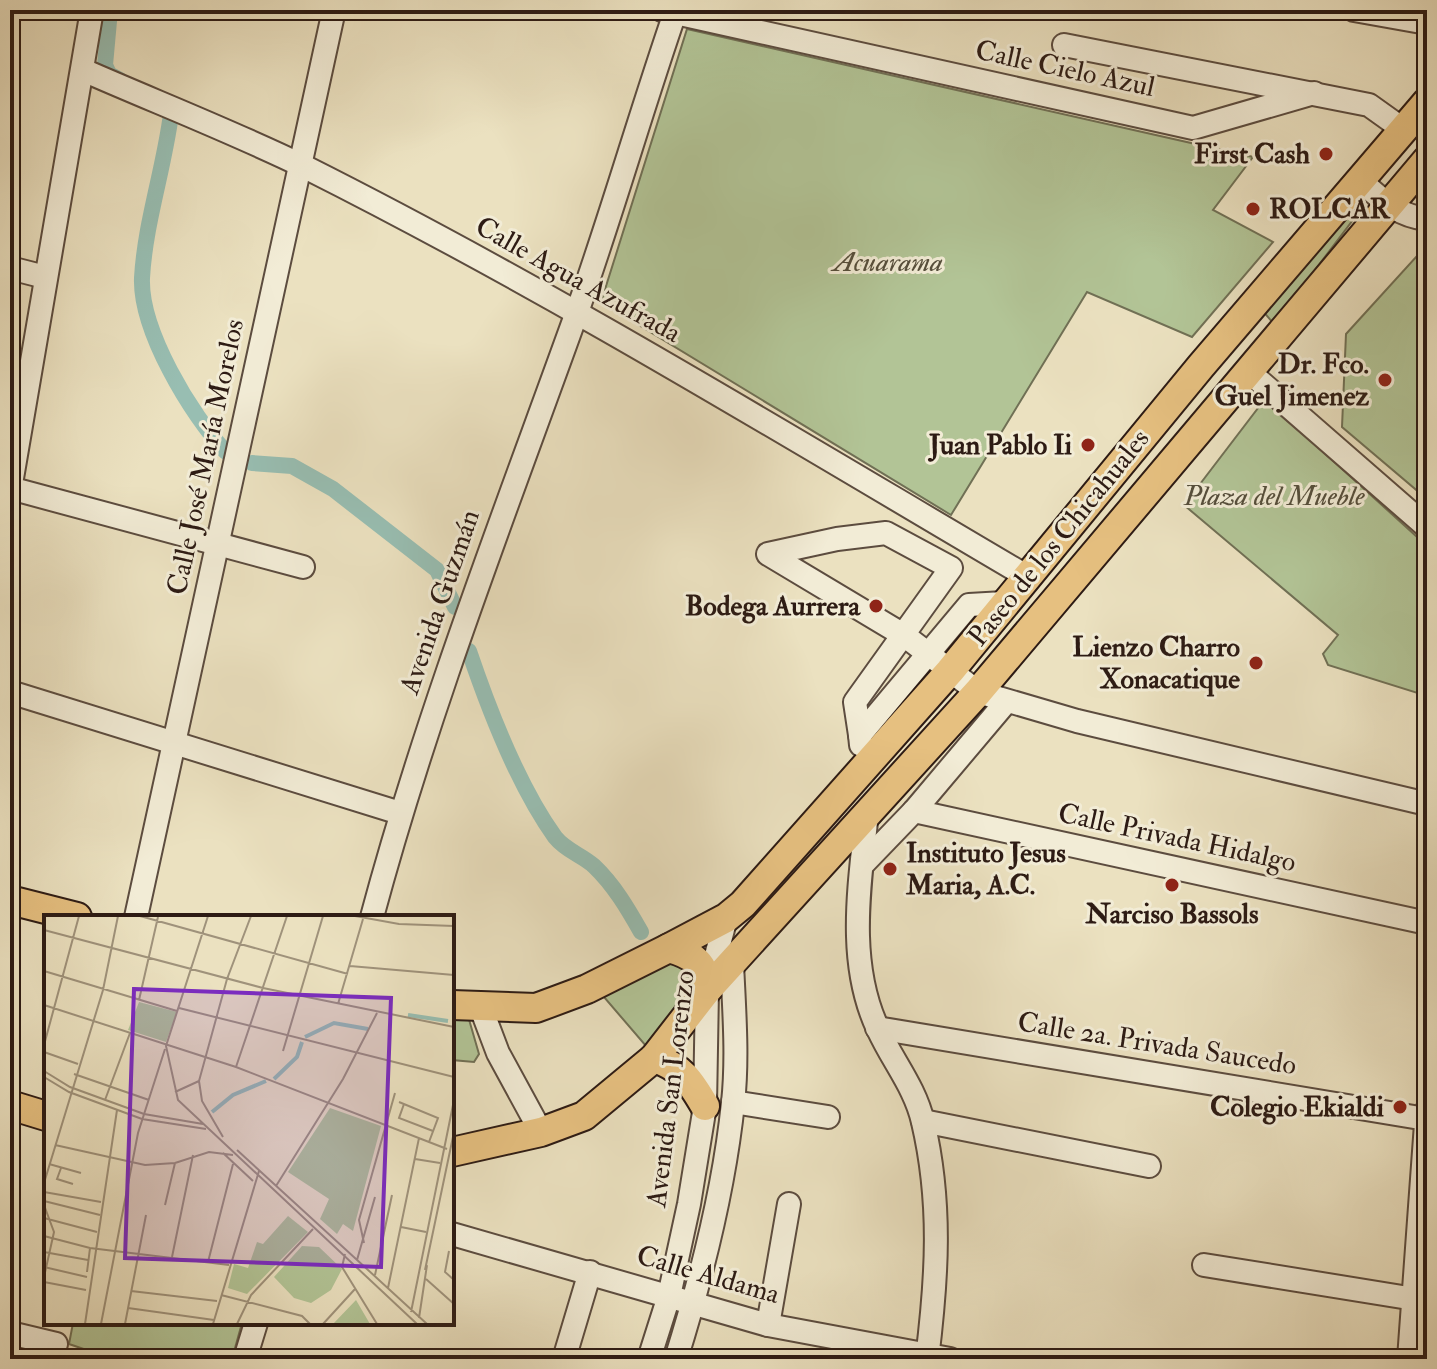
<svg xmlns="http://www.w3.org/2000/svg" width="1437" height="1369" viewBox="0 0 1437 1369" font-family="'IM FELL Double Pica',serif">
	<rect width="100%" height="100%" fill="#ebe1c0"/>
	<filter id="stains"><feTurbulence type="fractalNoise" baseFrequency=".0025" numOctaves="4"/><feColorMatrix values="0 0 0 0 .2 0 0 0 0 .09 0 0 0 0 .02 0 0 0 .5 -.17"/></filter>
	<radialGradient id="worn" r=".72"><stop offset=".6" stop-color="#630" stop-opacity="0"/><stop offset="1" stop-color="#630" stop-opacity=".3"/></radialGradient>
	<!-- green -->
	<g fill="#b2c496" stroke="#707055" stroke-width="2">
		<path d="M687,29l566,128 -40,53 60,32 -81,95 -105,-45 -136,223 -350,-213z"/>
		<path d="M1352,205l10,3 -88,116 -12,-14z"/>
		<path d="M1427,245v254l-85,-72 4,-93z"/>
		<path d="M1265,399l162,147v150l-99,-31 -5,-11 15,-19 -154,-130z"/>
		<path d="M687,960l10,27 -51,59 -48,-56 47,-26z"/>
		<path d="M452,1012l16,4 11,38 -5,8 -22,-2z"/>
		<path d="M73,1323h169l-10,36h-119l-44,-15z"/>
	</g>
	<g fill="none" stroke-linecap="round" stroke-linejoin="round">
		<!-- canal -->
		<g stroke="#98beb2" stroke-width="16">
			<path d="M110,10l-5,55 4,9 11,6"/>
			<path d="M171,114c-7,55 -26,109 -29,164 -2,52 49,137 84,174"/>
			<path d="M252,463l40,3 41,23 104,81 18,37"/>
			<path d="M469,651c20,59 50,136 86,186 11,14 27,18 39,29 20,19 34,43 47,66"/>
		</g>
		<!-- minor casing -->
		<g stroke="#5c4c3f" stroke-width="26">
			<g id="minor">
				<path d="M662,10l531,118 121,-35"/>
				<path d="M1354,10l73,13"/>
				<path d="M1064,45l305,60 35,25"/>
				<path d="M83,70c73,32 150,62 222,97 247,124 483,269 721,409"/>
				<path d="M1361,181c21,19 37,35 66,38"/>
				<path d="M10,268l35,9"/>
				<path d="M1248,371l179,156"/>
				<path d="M10,488l293,79"/>
				<path d="M10,490l82,-480"/>
				<path d="M10,692l390,121"/>
				<path d="M860,735l-5,-33 96,-134 -65,-35 -49,6 -69,15 137,82 73,56 99,29 350,83"/>
				<path d="M861,745l-1,-10 109,-130 35,-2"/>
				<path d="M914,811l513,112"/>
				<path d="M867,812c-7,72 -21,149 11,217 15,33 37,58 45,93 19,81 14,156 4,237"/>
				<path d="M862,865l52,-54 92,-109"/>
				<path d="M136,917l198,-907"/>
				<path d="M372,917c55,-205 132,-402 204,-602 36,-101 65,-204 100,-305"/>
				<path d="M481,1008l17,45 43,79"/>
				<path d="M877,1028l549,91"/>
				<path d="M733,1102l95,15"/>
				<path d="M923,1121l226,45"/>
				<path d="M452,1234l316,91 182,34"/>
				<path d="M1204,1265l223,36"/>
				<path d="M768,1325l21,-121"/>
				<path d="M10,1333l46,11"/>
				<path d="M245,1359l11,-36"/>
				<path d="M564,1359l26,-87"/>
				<path d="M649,1359l20,-63 20,-92 16,-98 2,-116 19,-72"/>
				<path d="M676,1359c26,-83 48,-169 57,-256 5,-46 1,-94 -1,-140"/>
				<path d="M1409,1359l18,-249"/>
			</g>
		</g>
		<!-- major casing -->
		<g stroke="#2d1b14" stroke-width="32">
			<g id="major">
				<path d="M10,900l67,17"/>
				<path d="M669,948c24,7 37,15 38,42"/>
				<path d="M452,1005l84,3 51,-19 82,-41 57,-30 17,-14 207,-233 251,-305 226,-264"/>
				<path d="M654,1058c28,9 37,24 51,48"/>
				<path d="M10,1105l36,11"/>
				<path d="M452,1152l89,-20 43,-16 70,-58 53,-68 271,-298 449,-532"/>
			</g>
		</g>
		<!-- minor -->
		<use href="#minor" stroke="#f2ecd6" stroke-width="22"/>
		<!-- major -->
		<use href="#major" stroke="#e6c080" stroke-width="28"/>
	</g>
	<!-- markers -->
	<g fill="#8f2418" stroke="#f2ecd6" stroke-width="3">
		<circle cx="1326" cy="154" r="8"/>
		<circle cx="1253" cy="209" r="8"/>
		<circle cx="1385" cy="380" r="8"/>
		<circle cx="1088" cy="445" r="8"/>
		<circle cx="876" cy="606" r="8"/>
		<circle cx="1256" cy="663" r="8"/>
		<circle cx="890" cy="869" r="8"/>
		<circle cx="1172" cy="885" r="8"/>
		<circle cx="1400" cy="1107" r="8"/>
	</g>
	<g text-anchor="middle" dominant-baseline="central" stroke-width="6" stroke-linejoin="round" paint-order="stroke">
		<!-- street labels -->
		<g font-size="28" fill="#2d1b14" stroke="#f2ecd6">
			<text transform="translate(1065 69) rotate(12)">Calle Cielo Azul</text>
			<text transform="translate(578 280) rotate(29)">Calle Agua Azufrada</text>
			<text transform="translate(206 457) rotate(-78)">Calle José María Morelos</text>
			<text transform="translate(1059 538) rotate(-51)">Paseo de los Chicahuales</text>
			<text transform="translate(440 602) rotate(-71)">Avenida Guzmán</text>
			<text transform="translate(1177 838) rotate(12)">Calle Privada Hidalgo</text>
			<text transform="translate(1157 1044) rotate(9)">Calle 2a. Privada Saucedo</text>
			<text transform="translate(671 1089) rotate(-83)">Avenida San Lorenzo</text>
			<text transform="translate(708 1275) rotate(16)">Calle Aldama</text>
		</g>
		<!-- poi labels -->
		<g font-size="28" font-weight="bold" fill="#2d1b14" stroke="#f2ecd6" text-anchor="end">
			<text x="1310" y="154">First Cash</text>
			<text x="1269" y="209" text-anchor="start">ROLCAR</text>
			<text x="1369" y="364">Dr. Fco.<tspan x="1369" dy="32">Guel Jimenez</tspan></text>
			<text x="1072" y="445">Juan Pablo Ii</text>
			<text x="860" y="606">Bodega Aurrera</text>
			<text x="1240" y="647">Lienzo Charro<tspan x="1240" dy="32">Xonacatique</tspan></text>
			<text x="906" y="853" text-anchor="start">Instituto Jesus<tspan x="906" dy="32">Maria, A.C.</tspan></text>
			<text x="1172" y="914" text-anchor="middle">Narciso Bassols</text>
			<text x="1384" y="1107">Colegio Ekialdi</text>
		</g>
		<!-- park labels -->
		<g font-size="28" font-style="italic" fill="#554e3b" stroke="#f2ecd6">
			<text x="888" y="262">Acuarama</text>
			<text x="1274" y="496">Plaza del Mueble</text>
		</g>
	</g>
	<!-- overview -->
	<g transform="translate(44 915)">
		<rect width="410" height="410" fill="#ebe1c0"/>
		<path d="M95,87l38,10 -11,30 -38,-12zM286,193l51,18 -28,105 -10,-7 -6,10 -17,-15 9,-20 -41,-27zM244,301l20,16 -61,62 -19,-6 6,-24 14,4 9,-26 6,2zM258,331l17,1 23,22 -11,21 -20,13 -17,-5 -20,-21zM312,385l14,24h-37z" fill="#b2c496"/>
		<path fill="none" stroke="#98beb2" stroke-width="4" d="M364,100l40,6M261,122l29,-14 34,6M230,164l23,-22 5,-15M168,197l21,-17 33,-14"/>
		<path fill="none" stroke="#9f927b" stroke-width="2" d="M96,1l208,58M164,1l-42,130 12,54 239,224M311,1l44,8 55,2M0,15l219,58 191,39M306,51l104,9M0,56l133,40M95,85l19,-83M294,89l25,-85M0,90l192,62 211,82M135,93l275,69M0,130l35,-129M239,136l40,-135M0,137l34,12M192,152l51,-151M0,156l26,16 74,27 59,10M30,159l75,26M0,162l25,15 73,27 64,10M131,177l24,-11M61,185l25,-67M355,187l39,16 -9,24M360,189l-5,14 34,13M179,222l-21,-36 -3,-20 28,-102 24,-63M11,230l90,20 30,-2 34,-11 24,3M193,235l190,174M179,238l30,28M371,244l25,4M5,249l32,9M17,253l-4,11 16,5M0,268l59,-193 15,-74M232,271l67,-107 34,-66M0,277l57,10M0,286l56,14M0,290l10,27 -10,45M121,290l10,-42M0,303l53,14M357,312l25,5M0,321l46,12 139,17M320,328l-5,-23 36,-127M405,336l-4,21 9,8M0,337l44,8M301,339l-3,13 35,57M128,342l21,-102M313,345l18,-63M164,347l25,-98M0,352l43,10M381,355l29,-138M43,357l3,-24M331,360l17,-80M382,364l28,25M0,367l42,8M344,373l31,-150M87,376l86,10M177,380l81,21 8,8M84,393l86,12M367,397l43,-212M375,403l8,-53M41,409l32,-214M57,409l37,-191 27,-84M81,409l21,-109M169,409l46,-153M193,409l14,-29 62,-66M279,409l32,-35"/>
		<path fill="#7b2cbf" fill-opacity="0.15" stroke="#7b2cbf" stroke-width="4" d="M90,74l257,9 -10,269 -256,-9z"/>
		<rect width="410" height="410" fill="none" stroke="#2d1b14" stroke-width="4"/>
	</g>
	<!-- margin -->
	<rect width="1437" height="1369" fill="none" stroke="#ebe1c0" stroke-width="40"/>
	<rect x="12" y="12" width="1413" height="1345" fill="none" stroke="#2d1b14" stroke-width="4"/>
	<rect x="20" y="20" width="1397" height="1329" fill="none" stroke="#2d1b14" stroke-width="2"/>
	<rect width="100%" height="100%" filter="url(#stains)"/>
	<rect width="100%" height="100%" fill="url(#worn)"/>
</svg>
